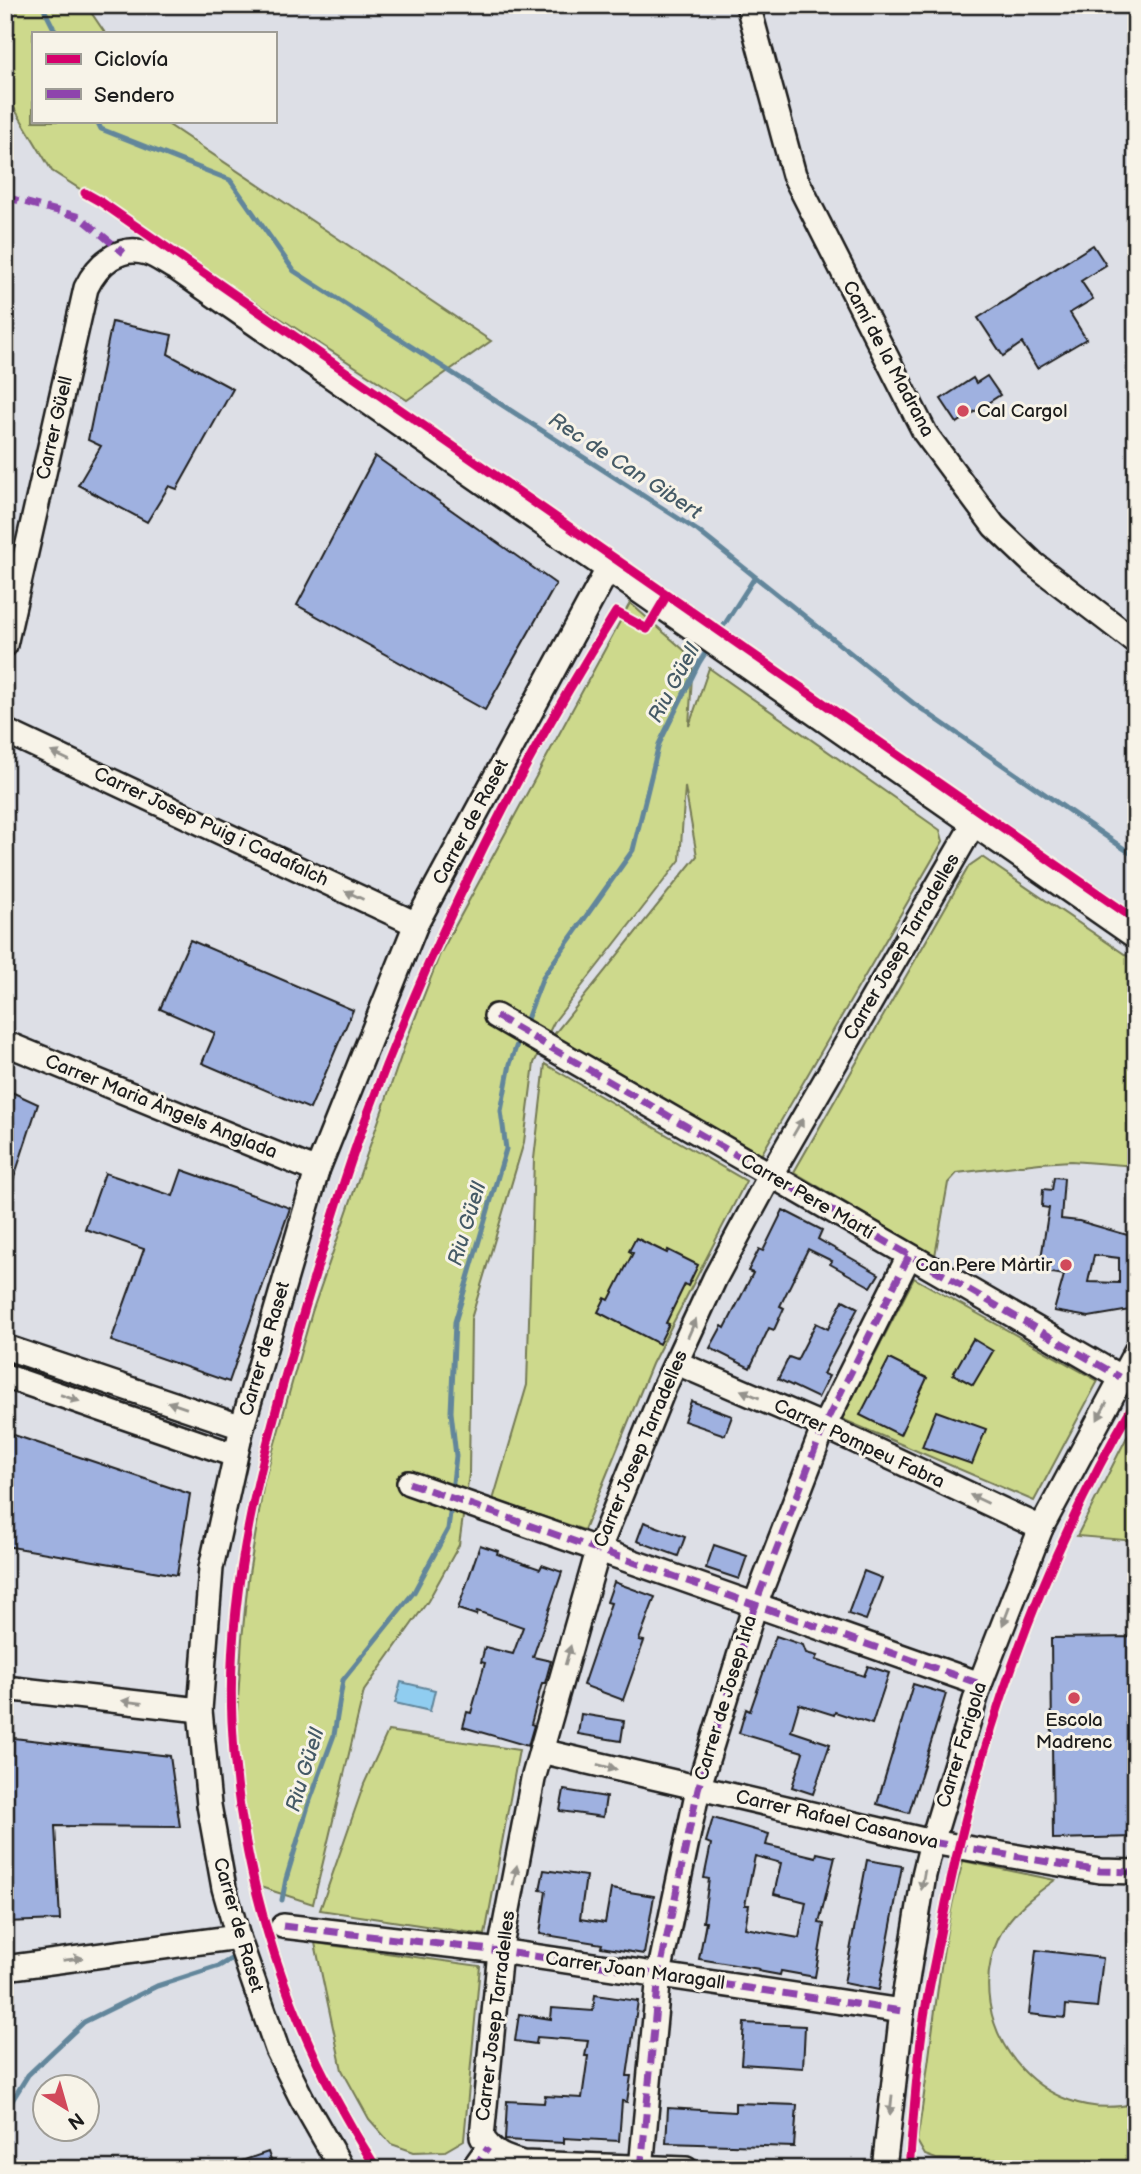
<svg xmlns="http://www.w3.org/2000/svg" width="1141" height="2174" viewBox="0 0 1141 2174" font-family="'Balsamiq Sans',sans-serif">
	<rect width="100%" height="100%" fill="#dddfe6"/>
	<filter id="ink" filterUnits="userSpaceOnUse"><feTurbulence type="fractalNoise" baseFrequency=".0143" numOctaves="2"/><feDisplacementMap in="SourceGraphic" scale="14" xChannelSelector="R" yChannelSelector="G"/><feConvolveMatrix kernelMatrix="1 2 1 2 8 2 1 2 1" color-interpolation-filters="sRGB"/></filter>
	<g filter="url(#ink)">
		<!-- green -->
		<g fill="#cdd98c" stroke="#747a54" stroke-width="2">
			<path d="M5,5h81l19,28h-72v88h130l328,220 -84,59 -355,-229 -47,-78z"/>
			<path d="M630,603l63,55 -4,68 20,-58 231,162 3,11 -183,316 -208,-120 145,-181 -12,-69 -5,73 -126,162 -20,41 -10,79 -53,177 -2,155 -10,71 -31,56 -64,90 -51,213 -59,-19 -18,-156 6,-90 6,-59 16,-98 48,-170 95,-273 33,-85z"/>
			<path d="M982,857l154,105v204l-65,-5 -31,2 -83,10 -9,10 -13,73 -141,-84 175,-306z"/>
			<path d="M545,1064l201,117 -94,183 -68,166 -91,-30 34,-115 7,-226z"/>
			<path d="M914,1278l184,103 -64,120 -192,-82z"/>
			<path d="M1136,1419v122l-59,-5z"/>
			<path d="M388,1731l131,19 -34,185 -165,-25 44,-126z"/>
			<path d="M963,1861l92,19c-21,15 -44,32 -56,57 -41,88 41,191 137,166v66l-200,-10 -11,-4 -8,-14c16,-94 20,-188 46,-280z"/>
			<path d="M315,1943l165,23 -16,174 -19,11 -31,1 -23,-8 -22,-25 -27,-49z"/>
		</g>
		<!-- water -->
		<path fill="#90cdf0" stroke="#62869b" stroke-width="2" d="M401,1682l34,8 -5,21 -35,-8z"/>
		<g fill="none" stroke-linecap="round" stroke-linejoin="round">
			<!-- stream -->
			<g stroke="#62869b" stroke-width="5">
				<path d="M42,5l14,28"/>
				<path d="M97,121l4,8 129,51 64,91 404,260 215,172 223,154"/>
				<path d="M717,636l38,-59"/>
				<path d="M524,1027l19,-50 90,-127 26,-106 40,-81 10,-16"/>
				<path d="M452,1491l4,-35 -5,-44 4,-90 51,-173 -5,-38 9,-47 10,-28"/>
				<path d="M282,1900l4,-21 23,-76 25,-68 9,-55 71,-88 34,-63 3,-24"/>
				<path d="M5,2112l23,-37 56,-53 73,-36 62,-20 12,-7"/>
			</g>
		</g>
		<!-- building -->
		<g fill="#9fb1e0" stroke="#1c1c1c" stroke-width="2" fill-rule="evenodd">
			<path d="M1093,245l13,20 -25,16 12,18 -23,14 16,26 -49,29 -15,-25 -19,13 -25,-38z"/>
			<path d="M112,322l60,13 -4,19 65,35 -56,100 -8,-3 -22,36 -69,-37 23,-39 -13,-6z"/>
			<path d="M987,376l13,19 -43,28 -16,-24 32,-21 3,5z"/>
			<path d="M375,456l181,128 -71,126 -188,-105z"/>
			<path d="M190,940l163,70 -43,99 -108,-46 13,-30 -55,-24z"/>
			<path d="M5,1089l33,15 -30,92h-3z"/>
			<path d="M182,1170l108,38 -61,174 -118,-41 33,-92 -59,-20 20,-56 68,23z"/>
			<path d="M1054,1177l10,1 -3,41 18,2 52,15 5,73 -47,8 -35,-6 10,-36 -25,-4 10,-63 -7,-1 1,-18 9,1zM1094,1255l25,3v25l-31,-1z"/>
			<path d="M783,1210l39,20 -4,9 61,35 -8,13 -41,-23 2,-3 -24,-12 -28,57 4,2 -10,22 -5,-2 -19,40 -40,-20 12,-22 3,2 28,-55 -5,-2 11,-22 4,2z"/>
			<path d="M636,1238l31,15 1,-3 30,15 -10,21 -3,-2 -19,39 3,1 -10,20 -61,-32 7,-14 4,2 24,-47 -4,-2z"/>
			<path d="M843,1300l15,8 -35,66 6,2 -11,22 -40,-19 11,-22 8,3 19,-37 12,6z"/>
			<path d="M973,1339l20,12 -20,34 -20,-11z"/>
			<path d="M889,1359l38,19 -27,57 -40,-20z"/>
			<path d="M691,1401l41,15 -7,19 -41,-14z"/>
			<path d="M936,1411l50,18 -14,35 -50,-17z"/>
			<path d="M5,1432l185,62 -13,81 -172,-29z"/>
			<path d="M644,1522l41,15 -7,19 -41,-15z"/>
			<path d="M480,1545l18,6 -1,3 43,15 2,-4 20,7 -29,85 18,4 -6,22h-3l-11,41 3,1 -6,21 -65,-19 4,-15 4,1 14,-50 -4,-1 4,-15 28,7 10,-27 -46,-16 -1,4 -18,-6z"/>
			<path d="M714,1545l33,11 -8,23 -33,-11z"/>
			<path d="M864,1571l18,7 -16,42 -18,-6z"/>
			<path d="M614,1582l41,15 -16,43 5,1 -21,59 -40,-15 28,-82 -4,-1z"/>
			<path d="M776,1636l27,9 3,8 11,3 -2,4 49,16 4,-10 21,7 -17,51 -37,-12 -1,3 -35,-11 -8,27 39,13 -17,50 -21,-7 11,-35 -64,-19 7,-24 4,2z"/>
			<path d="M1136,1637v200l-83,2 -2,-201z"/>
			<path d="M913,1684l33,10 -37,119 -32,-9z"/>
			<path d="M581,1714l43,7 -3,20 -43,-7z"/>
			<path d="M5,1737l165,19 10,71 -125,-1 5,94 -55,2z"/>
			<path d="M564,1790l42,7 -3,20 -43,-6z"/>
			<path d="M713,1818l56,16 -3,11 50,12 1,-4 18,4 -16,66 5,1 -9,53 -34,-6 -1,4 -22,-4 1,-2 -60,-10 7,-37h-3l6,-43 -5,-1 7,-34 -5,-2zM755,1856l26,7 -7,31 32,8 -7,36 -54,-10 4,-23h-4z"/>
			<path d="M867,1860l35,6 -23,124 -35,-7z"/>
			<path d="M544,1870l42,6 -6,43 25,4 6,-34 43,7 -10,58 -43,-7 1,-3 -62,-10 6,-43 -6,-1z"/>
			<path d="M1036,1950l67,8 -6,50 -31,-3 -1,13 -36,-4z"/>
			<path d="M595,1995l43,6 -11,75h4l-4,26 -5,-1 -3,40 -55,-3v5l-59,-3 2,-39 37,2 1,-7 37,2 6,-42h-3l3,-15 -51,-4 -1,7 -21,-3 4,-27 32,5 1,-11 41,3z"/>
			<path d="M744,2023l61,3 -2,42 -62,-4z"/>
			<path d="M735,2103l62,2 -3,42 -128,-4 2,-35 67,4z"/>
			<path d="M268,2152l6,17h-47v-3z"/>
		</g>
		<g fill="none" stroke-linecap="round" stroke-linejoin="round">
			<!-- minor casing -->
			<g stroke="#1c1c1c" stroke-width="28">
				<g id="minor">
					<path d="M748,5l46,170 131,258 69,93 40,38 102,78"/>
					<path d="M5,645l81,-357c11,-23 33,-44 61,-35 10,3 20,11 30,16l959,668"/>
					<path d="M5,731l411,193"/>
					<path d="M496,1016l624,361"/>
					<path d="M5,1043l312,128"/>
					<path d="M5,1347l237,80"/>
					<path d="M677,1363l147,63 217,102"/>
					<path d="M5,1376l229,79"/>
					<path d="M409,1483l571,201"/>
					<path d="M5,1688l195,22"/>
					<path d="M541,1751l391,91 168,29 36,1"/>
					<path d="M283,1926l217,25 402,60"/>
					<path d="M5,1968l233,-31"/>
					<path d="M342,2169l-40,-70 -25,-50 -39,-112 -14,-49 -15,-83 -9,-95 11,-142 31,-141 75,-256 99,-247 192,-355"/>
					<path d="M473,2169l15,-21"/>
					<path d="M641,2169l18,-195 39,-185 57,-184 69,-179 85,-170"/>
					<path d="M686,2169l-163,-6c-19,-5 -30,-9 -41,-26l18,-186 33,-172 65,-228 66,-163 51,-110 55,-102 204,-353"/>
					<path d="M884,2169l18,-158 22,-136 8,-33 48,-158 61,-156 95,-177"/>
				</g>
			</g>
			<!-- minor -->
			<use href="#minor" stroke="#f7f3e8" stroke-width="23"/>
			<!-- quiet -->
			<g stroke="#8e44ad" stroke-width="7" stroke-dasharray="14 7" stroke-linecap="butt">
				<path d="M5,197l75,20 44,36"/>
				<path d="M496,1016l624,361"/>
				<path d="M409,1483l571,201"/>
				<path d="M932,1842l168,29 36,1"/>
				<path d="M283,1926l217,25 402,60"/>
				<path d="M473,2169l15,-21"/>
				<path d="M641,2169l18,-195 39,-185 57,-184 69,-179 85,-170"/>
			</g>
			<!-- cycleway casing -->
			<g stroke="#f7f3e8" stroke-width="13">
				<g id="cycleway">
					<path d="M85,193l16,9 1035,718"/>
					<path d="M377,2169c-87,-135 -138,-287 -145,-448 -6,-133 30,-266 67,-393 21,-70 41,-139 66,-207 65,-177 151,-350 251,-509l31,17 20,-34"/>
					<path d="M909,2169c4,-46 7,-92 13,-137 3,-28 10,-56 15,-83 35,-191 100,-382 199,-549"/>
				</g>
			</g>
			<!-- cycleway -->
			<use href="#cycleway" stroke="#d6006c" stroke-width="9"/>
		</g>
		<!-- one-way arrows -->
		<defs><path id="oneway-solid" d="M-6-.8H1V-3.2L6.5 0L1 3.2V.8H-6Z" transform="scale(1.75)"/></defs>
		<g fill="#94928c">
			<use href="#oneway-solid" transform="translate(60 756) rotate(-155)"/>
			<use href="#oneway-solid" transform="translate(354 895) rotate(-155)"/>
			<use href="#oneway-solid" transform="translate(798 1127) rotate(-60)"/>
			<use href="#oneway-solid" transform="translate(692 1328) rotate(-66)"/>
			<use href="#oneway-solid" transform="translate(750 1394) rotate(-157)"/>
			<use href="#oneway-solid" transform="translate(70 1398) rotate(19)"/>
			<use href="#oneway-solid" transform="translate(177 1405) rotate(-161)"/>
			<use href="#oneway-solid" transform="translate(1102 1411) rotate(118)"/>
			<use href="#oneway-solid" transform="translate(979 1499) rotate(-155)"/>
			<use href="#oneway-solid" transform="translate(1006 1616) rotate(111)"/>
			<use href="#oneway-solid" transform="translate(568 1655) rotate(-74)"/>
			<use href="#oneway-solid" transform="translate(132 1702) rotate(-173)"/>
			<use href="#oneway-solid" transform="translate(607 1767) rotate(14)"/>
			<use href="#oneway-solid" transform="translate(515 1875) rotate(-79)"/>
			<use href="#oneway-solid" transform="translate(923 1880) rotate(100)"/>
			<use href="#oneway-solid" transform="translate(73 1959) rotate(-7)"/>
			<use href="#oneway-solid" transform="translate(891 2105) rotate(96)"/>
		</g>
	</g>
	<!-- markers -->
	<g fill="#d1495b" stroke="#f7f3e8" stroke-width="2.5">
		<circle cx="963" cy="411" r="7"/>
		<circle cx="1066" cy="1265" r="7"/>
		<circle cx="1074" cy="1698" r="7"/>
	</g>
	<g text-anchor="middle" dominant-baseline="central" stroke-width="6" stroke-linejoin="round" paint-order="stroke">
		<!-- street labels -->
		<g font-size="19" fill="#1c1c1c" stroke="#f7f3e8">
			<text transform="translate(888 359) rotate(62)">Camí de la Madrana</text>
			<text transform="translate(55 428) rotate(-77)">Carrer Güell</text>
			<text transform="translate(471 822) rotate(-62)">Carrer de Raset</text>
			<text transform="translate(211 827) rotate(25)">Carrer Josep Puig i Cadafalch</text>
			<text transform="translate(902 947) rotate(-60)">Carrer Josep Tarradelles</text>
			<text transform="translate(161 1107) rotate(22)">Carrer Maria Àngels Anglada</text>
			<text transform="translate(807 1197) rotate(30)">Carrer Pere Martí</text>
			<text transform="translate(265 1349) rotate(-74)">Carrer de Raset</text>
			<text transform="translate(859 1444) rotate(25)">Carrer Pompeu Fabra</text>
			<text transform="translate(641 1449) rotate(-67)">Carrer Josep Tarradelles</text>
			<text transform="translate(726 1698) rotate(-73)">Carrer de Josep Irla</text>
			<text transform="translate(962 1745) rotate(-73)">Carrer Farigola</text>
			<text transform="translate(837 1820) rotate(13)">Carrer Rafael Casanova</text>
			<text transform="translate(238 1925) rotate(74)">Carrer de Raset</text>
			<text transform="translate(635 1971) rotate(8)">Carrer Joan Maragall</text>
			<text transform="translate(496 2016) rotate(-83)">Carrer Josep Tarradelles</text>
		</g>
		<!-- poi labels -->
		<g font-size="19" fill="#1c1c1c" stroke="#f7f3e8" text-anchor="start">
			<text x="977" y="411">Cal Cargol</text>
			<text x="1052" y="1265" text-anchor="end">Can Pere Màrtir</text>
			<text x="1074" y="1720" text-anchor="middle">Escola<tspan x="1074" dy="22">Madrenc</tspan></text>
		</g>
		<!-- water labels -->
		<g font-size="21" font-style="italic" fill="#455a66" stroke="#f7f3e8">
			<text transform="translate(625 466) rotate(33)">Rec de Can Gibert</text>
			<text transform="translate(674 683) rotate(-62)">Riu Güell</text>
			<text transform="translate(467 1224) rotate(-73)">Riu Güell</text>
			<text transform="translate(305 1770) rotate(-73)">Riu Güell</text>
		</g>
	</g>
	<!-- margin -->
	<rect width="1141" height="2174" fill="none" stroke="#f7f3e8" stroke-width="28"/>
	<rect x="14" y="14" width="1113" height="2146" fill="none" stroke="#1c1c1c" stroke-width="2.5" filter="url(#ink)"/>
	<!-- legend -->
	<rect x="32" y="32" width="245" height="91" fill="#f7f3e8" stroke="#9f9d96" stroke-width="2"/>
	<rect x="46" y="54" width="35" height="10" fill="#d6006c" stroke="#9f9d96" stroke-width="2"/>
	<text x="94" y="66" font-size="21" fill="#1c1c1c">Ciclovía</text>
	<rect x="46" y="89" width="35" height="10" fill="#8e44ad" stroke="#9f9d96" stroke-width="2"/>
	<text x="94" y="102" font-size="21" fill="#1c1c1c">Sendero</text>
	<!-- north arrow -->
	<g transform="translate(66 2108) rotate(143)"><circle r="33" fill="#f7f3e8" stroke="#9f9d96" stroke-width="2"/>
	<path d="M0-5L12 26L0 18L-12 26Z" fill="#d1495b"/>
	<text y="-10" font-size="19" font-weight="bold" text-anchor="middle" fill="#1c1c1c">N</text>
	</g>
</svg>
